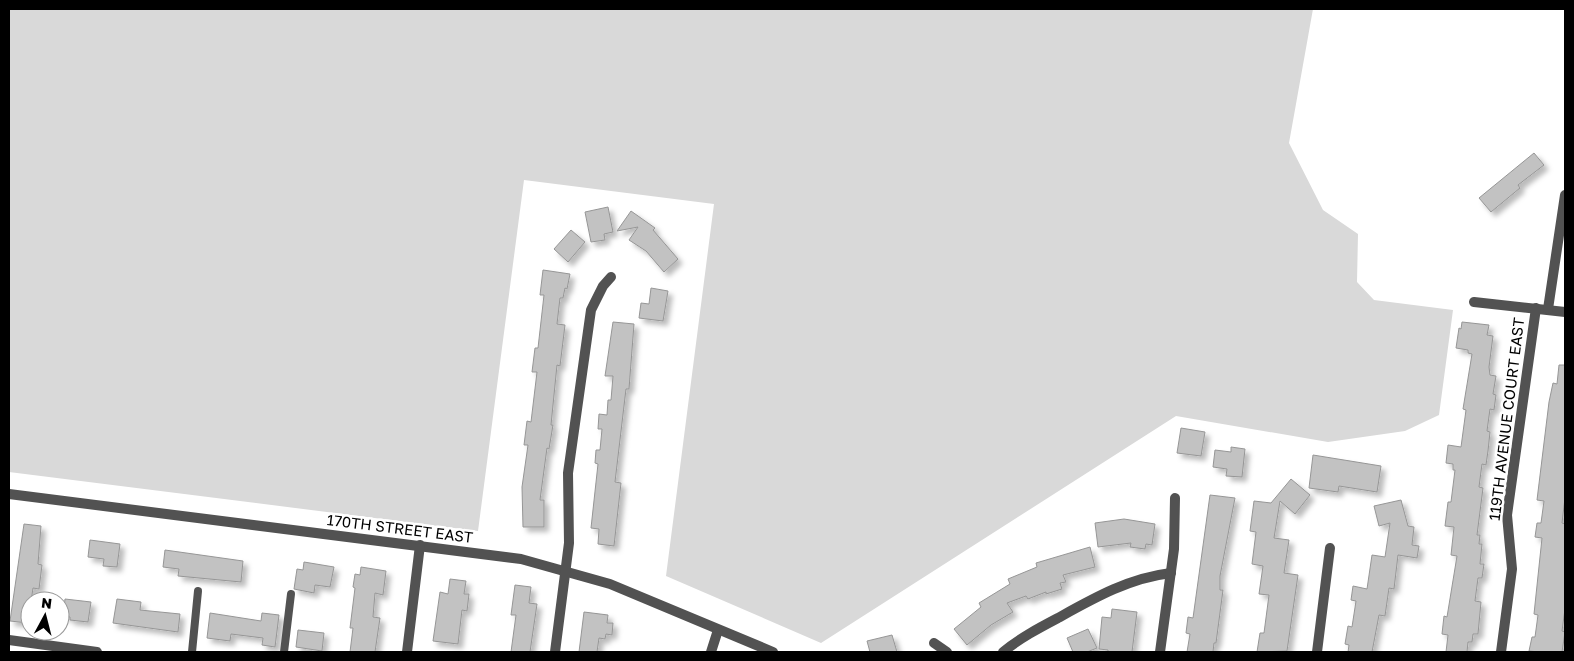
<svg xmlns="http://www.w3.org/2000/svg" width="1574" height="661" viewBox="0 0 1574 661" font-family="'Golos Text',sans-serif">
	<defs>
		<filter id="shadow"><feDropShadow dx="4.5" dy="4.5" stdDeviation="2.5" flood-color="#0004"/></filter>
	</defs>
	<rect width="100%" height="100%" fill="#fff"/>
	<!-- green -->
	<path fill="#d9d9d9" d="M9,9h1304l-24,134 34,67 35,24 -1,48 17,18 79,10 -14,105 -34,16 -77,11 -152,-26 -355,227 -155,-67 48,-372 -190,-24 -46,351 -469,-59z"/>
	<!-- building -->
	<g fill="#c2c2c2" stroke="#969696" filter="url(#shadow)">
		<path d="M1534,153l10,12 -26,20 2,3 -29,24 -12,-14z"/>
		<path d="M608,207l5,25 -9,2 1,6 -14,2 -6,-30z"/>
		<path d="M631,211l24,17 -2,2 25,29 -14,13 -18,-21 -17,-11 9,-13 -21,4z"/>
		<path d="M571,230l14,12 -17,20 -14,-13z"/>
		<path d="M543,270l27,4 -3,15 -2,-1 -2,10h-3l-3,26 8,1 -5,41 -3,-1 -6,60h2l-4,24 -2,-1 -7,52h4v27h-21l-1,-40 6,-42h-4l3,-24 4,1 6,-50h-5l3,-24h3l6,-53h-4z"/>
		<path d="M651,288l17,3 -5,30 -24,-3 2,-15 8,1z"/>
		<path d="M613,322l21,2 -5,65h-3l-11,93 6,1 -7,63 -16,-2 1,-15 -8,-1 7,-64 -3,-1 1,-13h4l2,-21h-4l1,-15 8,1 1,-15h3l2,-24h-8z"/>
		<path d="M1462,322l27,3 -2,10 6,1 -4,31 1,8 6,1 -3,18 3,1 -2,15 -4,-1 -3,22 3,1 -2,19 -2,14 -4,-1 -3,23 4,1 -6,47h3l-1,9h3l-2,20h4l-2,14h-4l-3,23 6,1 -3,32h-5l-1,8h-4l-1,10h-21l2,-17 -6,-1 2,-18 3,1 10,-61 -6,-1 3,-28 -9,-1 3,-24h3l4,-32h-2v-6l-7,-1 2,-18 13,2 5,-37 -3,-1 9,-55 -4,-1v-3l-12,-2 3,-20 2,1z"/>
		<path d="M1559,365h6v133l-3,25 3,1v85l-3,22 3,1 -3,20h-23l-10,-1 3,-14h3l3,-22 -4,-1 8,-76 -7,-1 2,-14h4l3,-22 -7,-1 12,-98 4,-19 4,1z"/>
		<path d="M1181,428l24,4 -4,24 -24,-3z"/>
		<path d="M1231,447l14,2 -3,28 -16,-1 1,-7 -14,-2 2,-17 16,2z"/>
		<path d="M1313,455l68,11 -4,26 -38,-6 -1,6 -29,-4z"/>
		<path d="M1291,479l19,16 -15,19 -15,-13 -6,37 15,2 -5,33 14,2 -11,76 -30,1 3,-19h4l5,-38 -10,-1 4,-28 -11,-2 4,-32 -6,-1 4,-30 17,2z"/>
		<path d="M1210,495l25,3 -15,78v14h3l-7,53h-2l-1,9h-26l3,-18 -4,-1 2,-16 5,1z"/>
		<path d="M1401,500l7,26 6,1 -2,18 7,1 -2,12 -19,-3 -4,34 -5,-1 -4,28 -6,-1 -7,37h-24l1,-7 -4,-1 3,-18 4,1 4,-26 -5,-1 2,-14 14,3 5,-34 13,2 5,-34 -11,3 -5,-20z"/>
		<path d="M1124,519l31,5 -3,21 -6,-1 -1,5 -15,-2 1,-4 -33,4 -3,-24z"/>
		<path d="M24,524l17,2 -3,38 4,1 -3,24 -6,-1 -5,35 -18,-2z"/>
		<path d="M90,540l30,4 -3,23 -14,-1 1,-7 -16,-2z"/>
		<path d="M1090,547l5,20 -32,8 3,7 -6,1 2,6 -16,5v-2l-18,7 -2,-3 -19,7 6,9 -22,13 -24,20 -13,-16 27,-22 -2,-4 31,-19 -2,-5 29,-12 -1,-4z"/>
		<path d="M165,550l78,11 -2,21 -63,-6 1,-7 -16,-2z"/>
		<path d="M304,562l30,5 -4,20 -15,-2 -1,8 -20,-4 3,-20 6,1z"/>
		<path d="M361,567l25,4 -3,24 -8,-2 -2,24 7,1 -5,34h-25l3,-24h-3l5,-40 -2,-1 2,-13 5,1z"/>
		<path d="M450,579l16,2 -2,13h5l-2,17 -5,-1 -4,34 -25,-3 7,-49 8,2z"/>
		<path d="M515,585l16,2 -2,16 8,1 -7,48h-19l5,-37h-5z"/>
		<path d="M65,599l26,3 -3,20 -18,-2v-3l-7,-1z"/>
		<path d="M117,599l24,3 -1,8 40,4 -2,18 -65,-9z"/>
		<path d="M1112,609l25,3 -5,40h-24v-2l-9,-1 3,-32 9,1z"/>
		<path d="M584,612l24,3 -1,8h6l-1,12 -6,-1 -1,5 -6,-1 -2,14h-18z"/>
		<path d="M210,613l51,8 1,-8 17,2 -4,32 -13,-2 1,-7 -32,-4 -1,7 -23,-3z"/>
		<path d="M1088,629l9,19 -10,4h-14l-6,-14z"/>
		<path d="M298,630l26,3 -2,18 -26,-4z"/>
		<path d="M892,635l5,17h-27l-3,-11z"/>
	</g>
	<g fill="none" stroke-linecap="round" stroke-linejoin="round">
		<!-- service -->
		<g stroke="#525252" stroke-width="8">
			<path d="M192,652l6,-61"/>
			<path d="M284,652l7,-58"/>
		</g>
		<!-- minor -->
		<g stroke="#525252" stroke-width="10">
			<path d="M1474,302l91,10"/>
			<path d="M1548,309l17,-114"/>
			<path d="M9,494l512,65 89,25 163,68"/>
			<path d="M9,640l88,12"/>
			<path d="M934,643l13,9"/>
			<path d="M407,652l13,-107"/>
			<path d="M555,652l14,-109 -1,-70 23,-163 12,-24 8,-9"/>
			<path d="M711,652l7,-22"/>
			<path d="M1003,652c17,-14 36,-24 55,-34 36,-20 71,-40 113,-45"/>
			<path d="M1160,652l14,-103 1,-51"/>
			<path d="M1317,652l13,-104"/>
			<path d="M1501,652l11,-83 -5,-54 29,-207"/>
		</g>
	</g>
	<g text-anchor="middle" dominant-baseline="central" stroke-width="5" stroke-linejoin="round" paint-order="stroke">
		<!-- street labels -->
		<g font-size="15" fill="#000" stroke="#fff">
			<text transform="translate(1506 419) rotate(-83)">119TH AVENUE COURT EAST</text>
			<text transform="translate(400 528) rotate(7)">170TH STREET EAST</text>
		</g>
	</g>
	<!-- border -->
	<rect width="1574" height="661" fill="none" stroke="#000000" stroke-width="20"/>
	<!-- north arrow -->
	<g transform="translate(45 616) rotate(7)"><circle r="24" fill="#ffffff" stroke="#999999"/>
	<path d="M0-4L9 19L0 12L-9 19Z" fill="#000000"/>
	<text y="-8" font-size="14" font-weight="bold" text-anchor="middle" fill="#000000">N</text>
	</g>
</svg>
